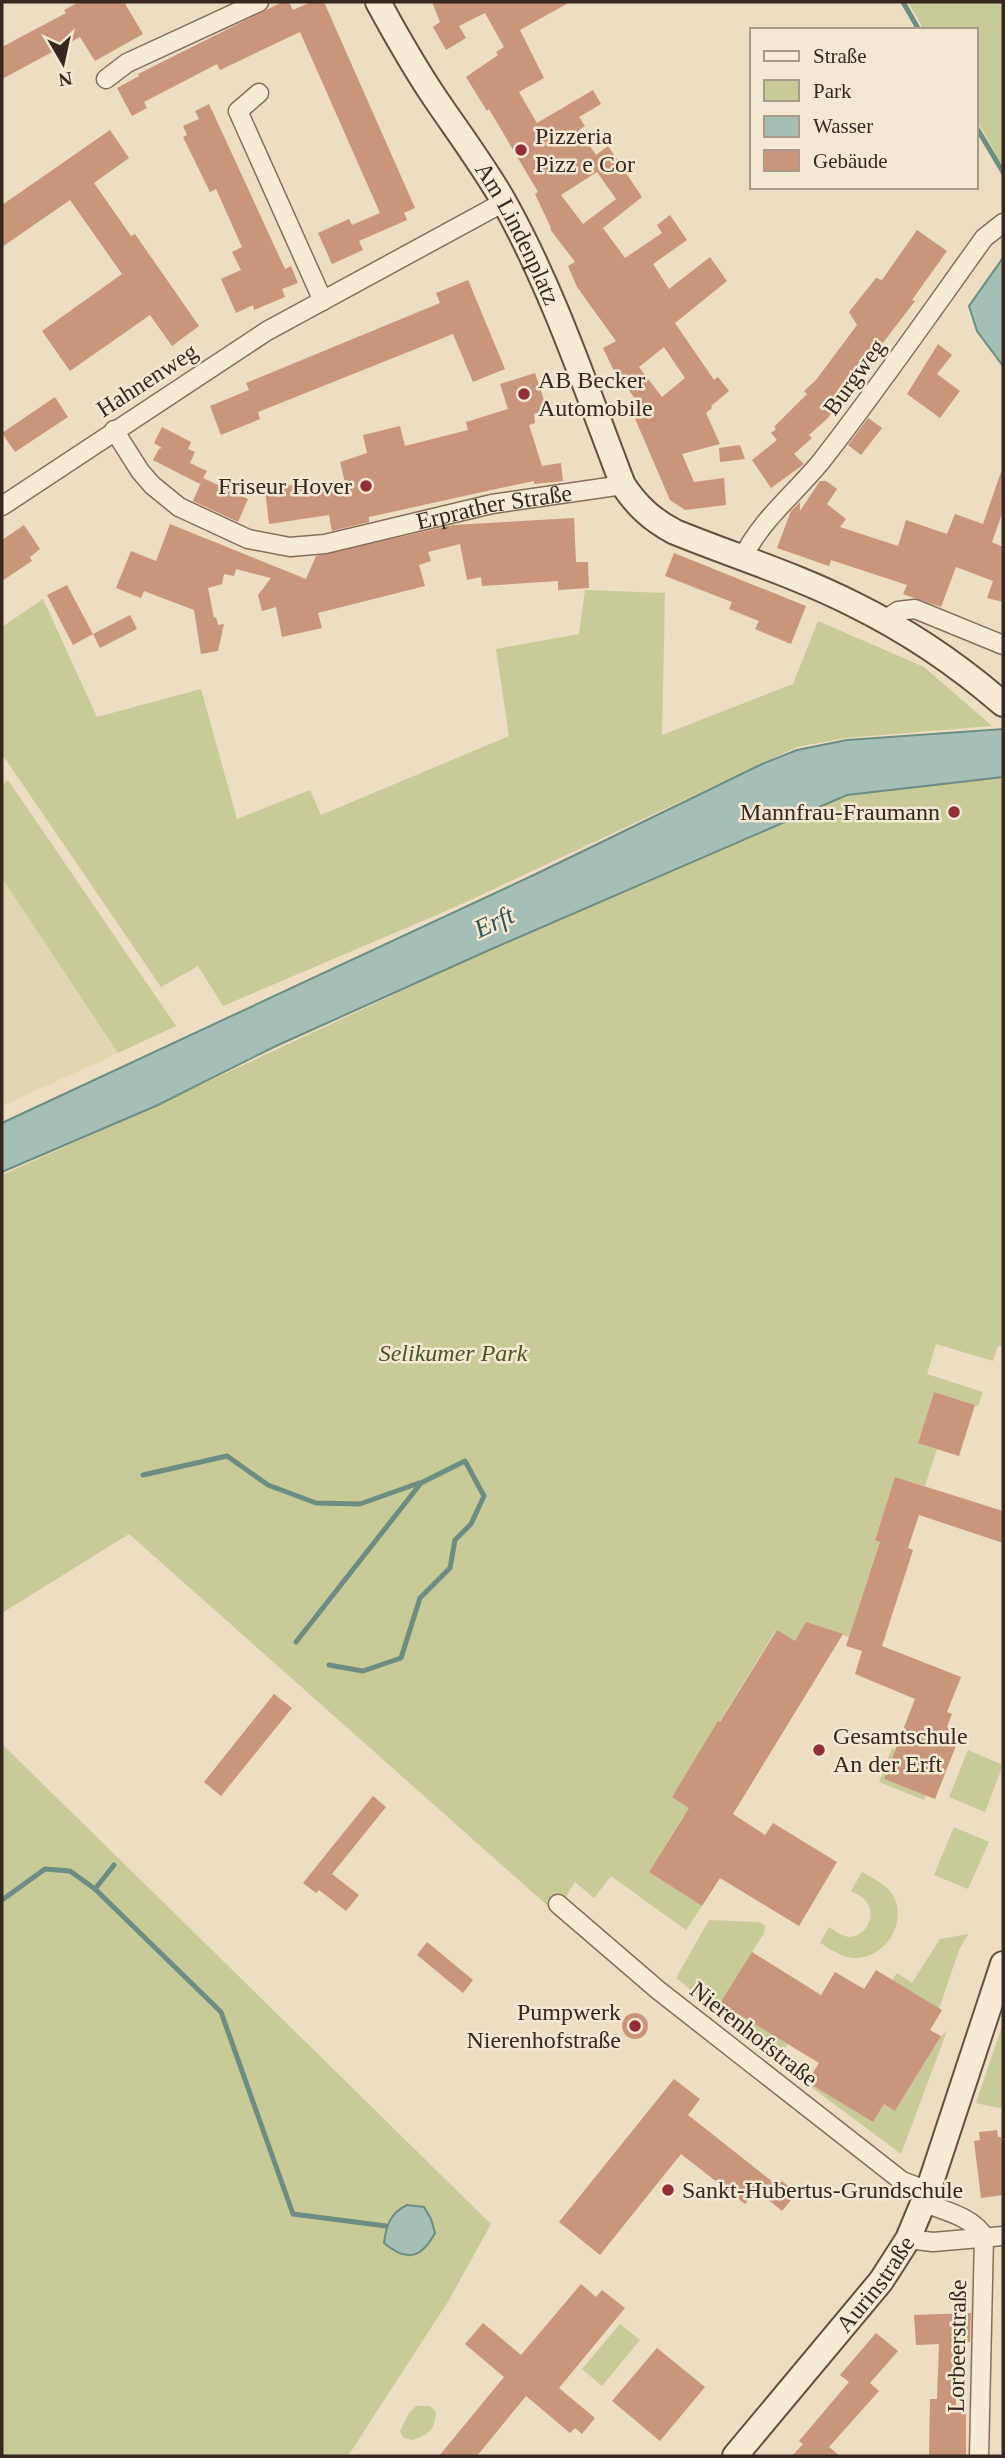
<svg xmlns="http://www.w3.org/2000/svg" width="1005" height="2458" viewBox="0 0 1005 2458" font-family="'Times New Roman',serif">
	<rect width="100%" height="100%" fill="#ecddc3"/>
	<!-- farmland -->
	<path fill="#e2d6b1" d="M2,878l116,175 -116,53z"/>
	<!-- green -->
	<g fill="#c8ca98">
		<path d="M908,2h95v165l-28,-50v-87h-51z"/>
		<path d="M585,590l80,3 -3,142 131,-51 25,-63 106,46 68,59 -146,12 -49,9 -344,161 -230,98 -25,-40 -37,21 -159,-233v-127l41,-28 54,118 104,-28 36,130 73,-29 11,25 188,-79 -13,-87 83,-15z"/>
		<path d="M1003,777v570l-5,-1 -5,15 -57,-17 -9,30 56,18 -5,14 -44,-14 -16,50 19,7 -12,37 -30,-9 -20,62 5,3 -31,95 -42,-14 -12,18 -19,-11 -103,167 18,12 -9,9 -33,54 53,34 -16,24 -75,-54 -17,22 -19,-16 -19,31 -427,-379 -127,79v-438l156,-70 329,-154 360,-157z"/>
		<path d="M8,780l13,19 155,227 -58,27 -116,-175v-93z"/>
		<path d="M2,1744l489,480 -42,76 -101,156h-346z"/>
		<path d="M892,1748l3,1 -11,30 42,16 -2,5 -45,-18z"/>
		<path d="M968,1750l35,15 -18,47 -36,-15z"/>
		<path d="M954,1827l35,15 -21,47 -34,-14z"/>
		<path d="M862,1872c10,6 24,12 31,23 15,27 -7,63 -38,63 -13,0 -24,-9 -35,-15l9,-16c6,4 13,9 20,10 16,0 27,-19 19,-33 -3,-6 -11,-10 -17,-13z"/>
		<path d="M709,1920l49,2 7,3 -1,8 -44,70 68,41 -7,12 31,19 -4,7 65,40 11,-18 12,6 45,-74 6,-5 -46,123 -95,-71 -130,-105z"/>
		<path d="M968,1934l-9,16 -20,59 -47,-29 5,-7 15,10 28,-44z"/>
		<path d="M1003,2023v86l-27,-6z"/>
		<path d="M620,2324l20,16 -38,46 -20,-17z"/>
		<path d="M416,2406h14l6,6c-1,18 -8,24 -25,28l-8,-3 -3,-6 9,-18z"/>
	</g>
	<!-- water -->
	<g fill="#a5bfb6" stroke="#6d8d82" stroke-width="2">
		<path d="M1003,258v108l-26,-35 -8,-25z"/>
		<path d="M1003,729v48l-156,18 -360,156 -211,95 -118,59 -156,67v-49l536,-250 224,-109 35,-14 50,-10z"/>
		<path d="M407,2205l17,2 7,12 4,14c-14,26 -29,29 -51,10 2,-17 6,-30 23,-38z"/>
	</g>
	<g fill="none" stroke-linecap="round" stroke-linejoin="round">
		<!-- stream -->
		<g stroke="#6d8d82" stroke-width="5">
			<path d="M903,2l16,28"/>
			<path d="M975,125l28,47"/>
			<path d="M143,1475l84,-19 41,29 48,18 44,1 59,-21"/>
			<path d="M296,1642l125,-159 44,-22 19,35 -13,28 -16,16 -5,28 -30,30 -19,60 -38,13 -34,-6"/>
			<path d="M95,1889l19,-24"/>
			<path d="M2,1900l43,-31 25,2 25,18 126,123 72,202 93,12"/>
		</g>
	</g>
	<!-- building -->
	<g fill="#c9957b" fill-rule="evenodd">
		<path d="M79,2h45l19,32 -48,27 -15,-24 -78,42v-32l64,-34 -2,-3z"/>
		<path d="M282,2h7l4,8 18,-8h13l91,206 -11,5 3,7 -48,21 4,9 -31,14 -14,-31 31,-14 3,6 28,-12 -80,-181 -80,38 -3,-6 -73,38 3,6 -15,8 -15,-28 22,-12 -1,-2z"/>
		<path d="M432,2h138l-50,28 24,48 -25,14 18,31 56,-33 8,14 -22,13 6,9 -6,4 17,25 12,-9 34,51 -39,31 22,30 37,-25 -5,-8 13,-10 17,25 -34,24 16,25 41,-32 17,24 -52,42 39,57 4,-3 11,14 -18,15 1,2 -6,5 14,31 -38,10 12,28 30,-4 2,27 -41,5 -15,-10 -40,-93 7,-6 -23,-30 -11,-23 13,-7 -39,-54 -9,-21 7,-4 -25,-33 1,-1 -16,-34 3,-2 -49,-83 -2,2 -21,-34 32,-22 -2,-3 8,-5 -19,-34 -26,13 7,12 -20,12 -13,-23 7,-5zM597,172l19,27 -33,25 -22,-29zM664,347l21,31 -23,19 -23,-30z"/>
		<path d="M209,104l76,165 6,-3 7,17 -16,6 3,8 -31,13 -1,-5 -17,8 -15,-34 20,-9 -9,-18 10,-5 -26,-58 -6,3 -27,-55 4,-2 -4,-9 16,-7 -4,-8z"/>
		<path d="M110,130l19,28 -35,25 37,53 4,-2 64,92 -27,20 -22,-31 -80,56 -28,-40 80,-57 -52,-74 -68,47v-42z"/>
		<path d="M917,230l30,21 -35,49 3,1 -33,43 -3,-2 -20,25 2,1 -33,50 -19,17 3,3 -18,16 10,10 -33,24 -19,-28 25,-20 -6,-7 5,-4 -2,-2 33,-33 -3,-3 12,-11 41,-55 -8,-13 27,-34 6,2z"/>
		<path d="M468,280l37,89 -32,13 -20,-48 -195,78 2,7 -39,16 -11,-29 39,-16 -3,-7 194,-80 -4,-10z"/>
		<path d="M938,344l14,11 -15,19 23,17 -20,27 -33,-24z"/>
		<path d="M535,373l12,36 -13,5 1,9 -6,2 13,41 19,-3 2,18 -29,3v-3l-38,8 -127,28v5l-37,9 -3,-16 -60,9 -4,-35 42,-6 1,7 37,-7 -5,-21 27,-9 -4,-18 37,-9 5,20 63,-16 -2,-8 42,-13 -8,-25z"/>
		<path d="M55,397l13,20 -53,35 -13,-19z"/>
		<path d="M868,418l14,10 -21,27 -13,-10z"/>
		<path d="M162,427l29,15 -3,7 7,3 -5,11 17,8 -7,13 -47,-24 6,-11 3,-1 -8,-5z"/>
		<path d="M740,445l5,14 -25,3 -1,-14z"/>
		<path d="M1001,472h2v39l-11,31 11,5v55l-16,-4 6,-17 -37,-14 -15,40 -38,-13 4,-9 -76,-25 -2,6 -52,-18 14,-37 9,-9v9l20,-30h6l11,8 -10,15 19,15 -6,8 58,19 8,-26 41,14 8,-20 28,10z"/>
		<path d="M203,478l45,21 -10,23 -45,-21z"/>
		<path d="M574,518l2,44h12l1,26 -31,2v-9l-76,5 -1,-9 -14,3 -7,-36 -32,8 3,9 -12,4 6,21 -107,27 4,15 -40,9 -6,-30 -14,4 -4,-16 13,-17 -35,-9 -2,7 -10,-2 -2,10 -14,4 6,30 2,-1 2,8 6,-1 -6,27 -17,3 -7,-44 -50,-19 -3,7 -25,-10 15,-37 25,10 14,-37 136,55 10,-23 137,-31z"/>
		<path d="M24,525l16,24 -10,8 2,4 -30,20v-41z"/>
		<path d="M674,553l132,53 -15,38 -36,-15 4,-8 -30,-12 3,-7 -67,-26z"/>
		<path d="M67,585l26,49 -20,11 -26,-50z"/>
		<path d="M130,615l7,14 -37,19 -7,-14z"/>
		<path d="M934,1392l41,13 -16,51 -41,-13z"/>
		<path d="M895,1477l108,34v32l-84,-28 -11,33 5,2 -31,96 79,31 -14,35 5,2 -5,13 14,6 -26,66 -51,-20 31,-80 -60,-25 7,-23 -16,-5 34,-104 -5,-2z"/>
		<path d="M806,1622l37,12 -110,180 32,21 8,-12 64,39 -38,64 -79,-48 -18,28 -53,-34 40,-64 -17,-11 46,-76 2,1 57,-92 18,11z"/>
		<path d="M274,1694l18,14 -71,88 -17,-14z"/>
		<path d="M373,1796l13,11 -54,67 27,21 -13,16 -27,-21 -3,3 -13,-10z"/>
		<path d="M427,1942l46,38 -10,13 -46,-38z"/>
		<path d="M752,1952l69,43 14,-23 29,17 12,-19 66,40 -12,20 11,6 -46,75 -11,-7 -11,18 -66,-40 12,-19 -99,-60z"/>
		<circle cx="635" cy="2026" r="13"/>
		<path d="M674,2079l26,20 -12,16 90,71 4,-5 15,12 -15,18 -26,-21 -11,14 -64,-50 -81,101 -41,-33z"/>
		<path d="M997,2130l1,7h3l2,16v42l-22,3 -7,-57 6,-1 -1,-8z"/>
		<path d="M581,2284l15,13 6,-7 23,18 -66,80 36,30 -13,16 -7,-6 -5,5 -44,-37 -49,60h-38l65,-79 -39,-33 18,-21 38,32z"/>
		<path d="M971,2313l-1,29 -14,1v62h10v51h-37l1,-57h7l2,-55 -23,1 -2,-30z"/>
		<path d="M876,2333l22,18 -28,32 9,8 -50,56 11,9h-48l11,-12 -4,-3 50,-59 -9,-7z"/>
		<path d="M657,2348l48,39 -45,54 -48,-40z"/>
	</g>
	<g fill="none" stroke-linecap="round" stroke-linejoin="round">
		<!-- minor casing -->
		<g stroke="#866e5b" stroke-width="21">
			<g id="minor">
				<path d="M106,79l21,-16 132,-61"/>
				<path d="M259,93l-21,18 85,190"/>
				<path id="s1" d="M114,430l26,41 12,14 27,22 69,32 42,8 35,-3 167,-40 131,-19"/>
				<path d="M2,506l265,-175 237,-129"/>
				<path d="M742,559c19,-40 54,-66 81,-100 56,-72 108,-147 161,-221l19,-15"/>
				<path d="M884,620l14,-9 17,-2 88,36"/>
				<path d="M558,1904l100,86 244,191 26,10"/>
				<path d="M924,2203c19,7 51,15 60,34l-5,219"/>
				<path d="M908,2239l25,3 70,-6"/>
			</g>
		</g>
		<!-- secondary casing -->
		<g stroke="#68503e" stroke-width="28">
			<g id="secondary">
				<path id="s2" d="M378,2c18,33 36,65 57,96 23,34 47,66 68,102 50,89 83,189 120,285 14,21 29,35 52,47 59,24 121,43 178,72 53,26 105,61 150,100"/>
				<path id="s3" d="M735,2456l146,-175 27,-42 20,-48 75,-227"/>
			</g>
		</g>
		<!-- minor -->
		<use href="#minor" stroke="#f7ebd6" stroke-width="18"/>
		<!-- secondary -->
		<use href="#secondary" stroke="#f7ebd6" stroke-width="24"/>
	</g>
	<!-- markers -->
	<g fill="#932d36" stroke="#f4e8d3" stroke-width="2.5">
		<circle cx="521" cy="150" r="7"/>
		<circle cx="524" cy="394" r="7"/>
		<circle cx="366" cy="486" r="7"/>
		<circle cx="954" cy="812" r="7"/>
		<circle cx="819" cy="1750" r="7"/>
		<circle cx="635" cy="2026" r="7"/>
		<circle cx="668" cy="2190" r="7"/>
	</g>
	<g text-anchor="middle" dominant-baseline="central" stroke-width="5" stroke-linejoin="round" paint-order="stroke">
		<!-- poi labels -->
		<g font-size="24" fill="#36281e" stroke="#f4e8d3" text-anchor="start">
			<text x="535" y="136">Pizzeria<tspan x="535" dy="28">Pizz e Cor</tspan></text>
			<text x="538" y="380">AB Becker<tspan x="538" dy="28">Automobile</tspan></text>
			<text x="352" y="486" text-anchor="end">Friseur Hover</text>
			<text x="940" y="812" text-anchor="end">Mannfrau-Fraumann</text>
			<text x="833" y="1736">Gesamtschule<tspan x="833" dy="28">An der Erft</tspan></text>
			<text x="621" y="2012" text-anchor="end">Pumpwerk<tspan x="621" dy="28">Nierenhofstraße</tspan></text>
			<text x="682" y="2190">Sankt-Hubertus-Grundschule</text>
		</g>
		<!-- street labels -->
		<g font-size="24" fill="#36281e" stroke="#f4e8d3">
			<text stroke="none"><textPath href="#s2" startOffset="271">Am Lindenplatz</textPath></text>
			<text transform="translate(854 377) rotate(-54)">Burgweg</text>
			<text transform="translate(147 380) rotate(-33)">Hahnenweg</text>
			<text stroke="none"><textPath href="#s1" startOffset="429">Erprather Straße</textPath></text>
			<text transform="translate(754 2034) rotate(38)">Nierenhofstraße</text>
			<text stroke="none"><textPath href="#s3" startOffset="222">Aurinstraße</textPath></text>
			<text transform="translate(957 2346) rotate(-89)">Lorbeerstraße</text>
		</g>
		<!-- park labels -->
		<g font-size="24" font-style="italic" fill="#4b5226" stroke="#f4e8d3">
			<text x="453" y="1353">Selikumer Park</text>
		</g>
		<!-- water labels -->
		<g font-size="26" font-style="italic" fill="#2e5650" stroke="#f4e8d3">
			<text transform="translate(494 922) rotate(-25)">Erft</text>
		</g>
	</g>
	<!-- border -->
	<rect width="1005" height="2458" fill="none" stroke="#36281e" stroke-width="7"/>
	<!-- legend -->
	<rect x="750" y="28" width="228" height="161" fill="#f4e8d3" stroke="#a89b8b" stroke-width="2"/>
	<rect x="764" y="51" width="35" height="10" fill="#f7ebd6" stroke="#a89b8b" stroke-width="2"/>
	<text x="813" y="63" font-size="21" fill="#36281e">Straße</text>
	<rect x="764" y="80" width="35" height="21" fill="#c8ca98" stroke="#a89b8b" stroke-width="2"/>
	<text x="813" y="98" font-size="21" fill="#36281e">Park</text>
	<rect x="764" y="116" width="35" height="21" fill="#a5bfb6" stroke="#a89b8b" stroke-width="2"/>
	<text x="813" y="133" font-size="21" fill="#36281e">Wasser</text>
	<rect x="764" y="150" width="35" height="21" fill="#c9957b" stroke="#a89b8b" stroke-width="2"/>
	<text x="813" y="168" font-size="21" fill="#36281e">Gebäude</text>
	<!-- north arrow -->
	<g transform="translate(63 63) rotate(171)" stroke="#f4e8d3" stroke-width="5" paint-order="stroke">
	<path d="M0-5L12 26L0 18L-12 26Z" fill="#36281e"/>
	<text y="-10" font-size="19" font-weight="bold" text-anchor="middle" fill="#36281e">N</text>
	</g>
</svg>
